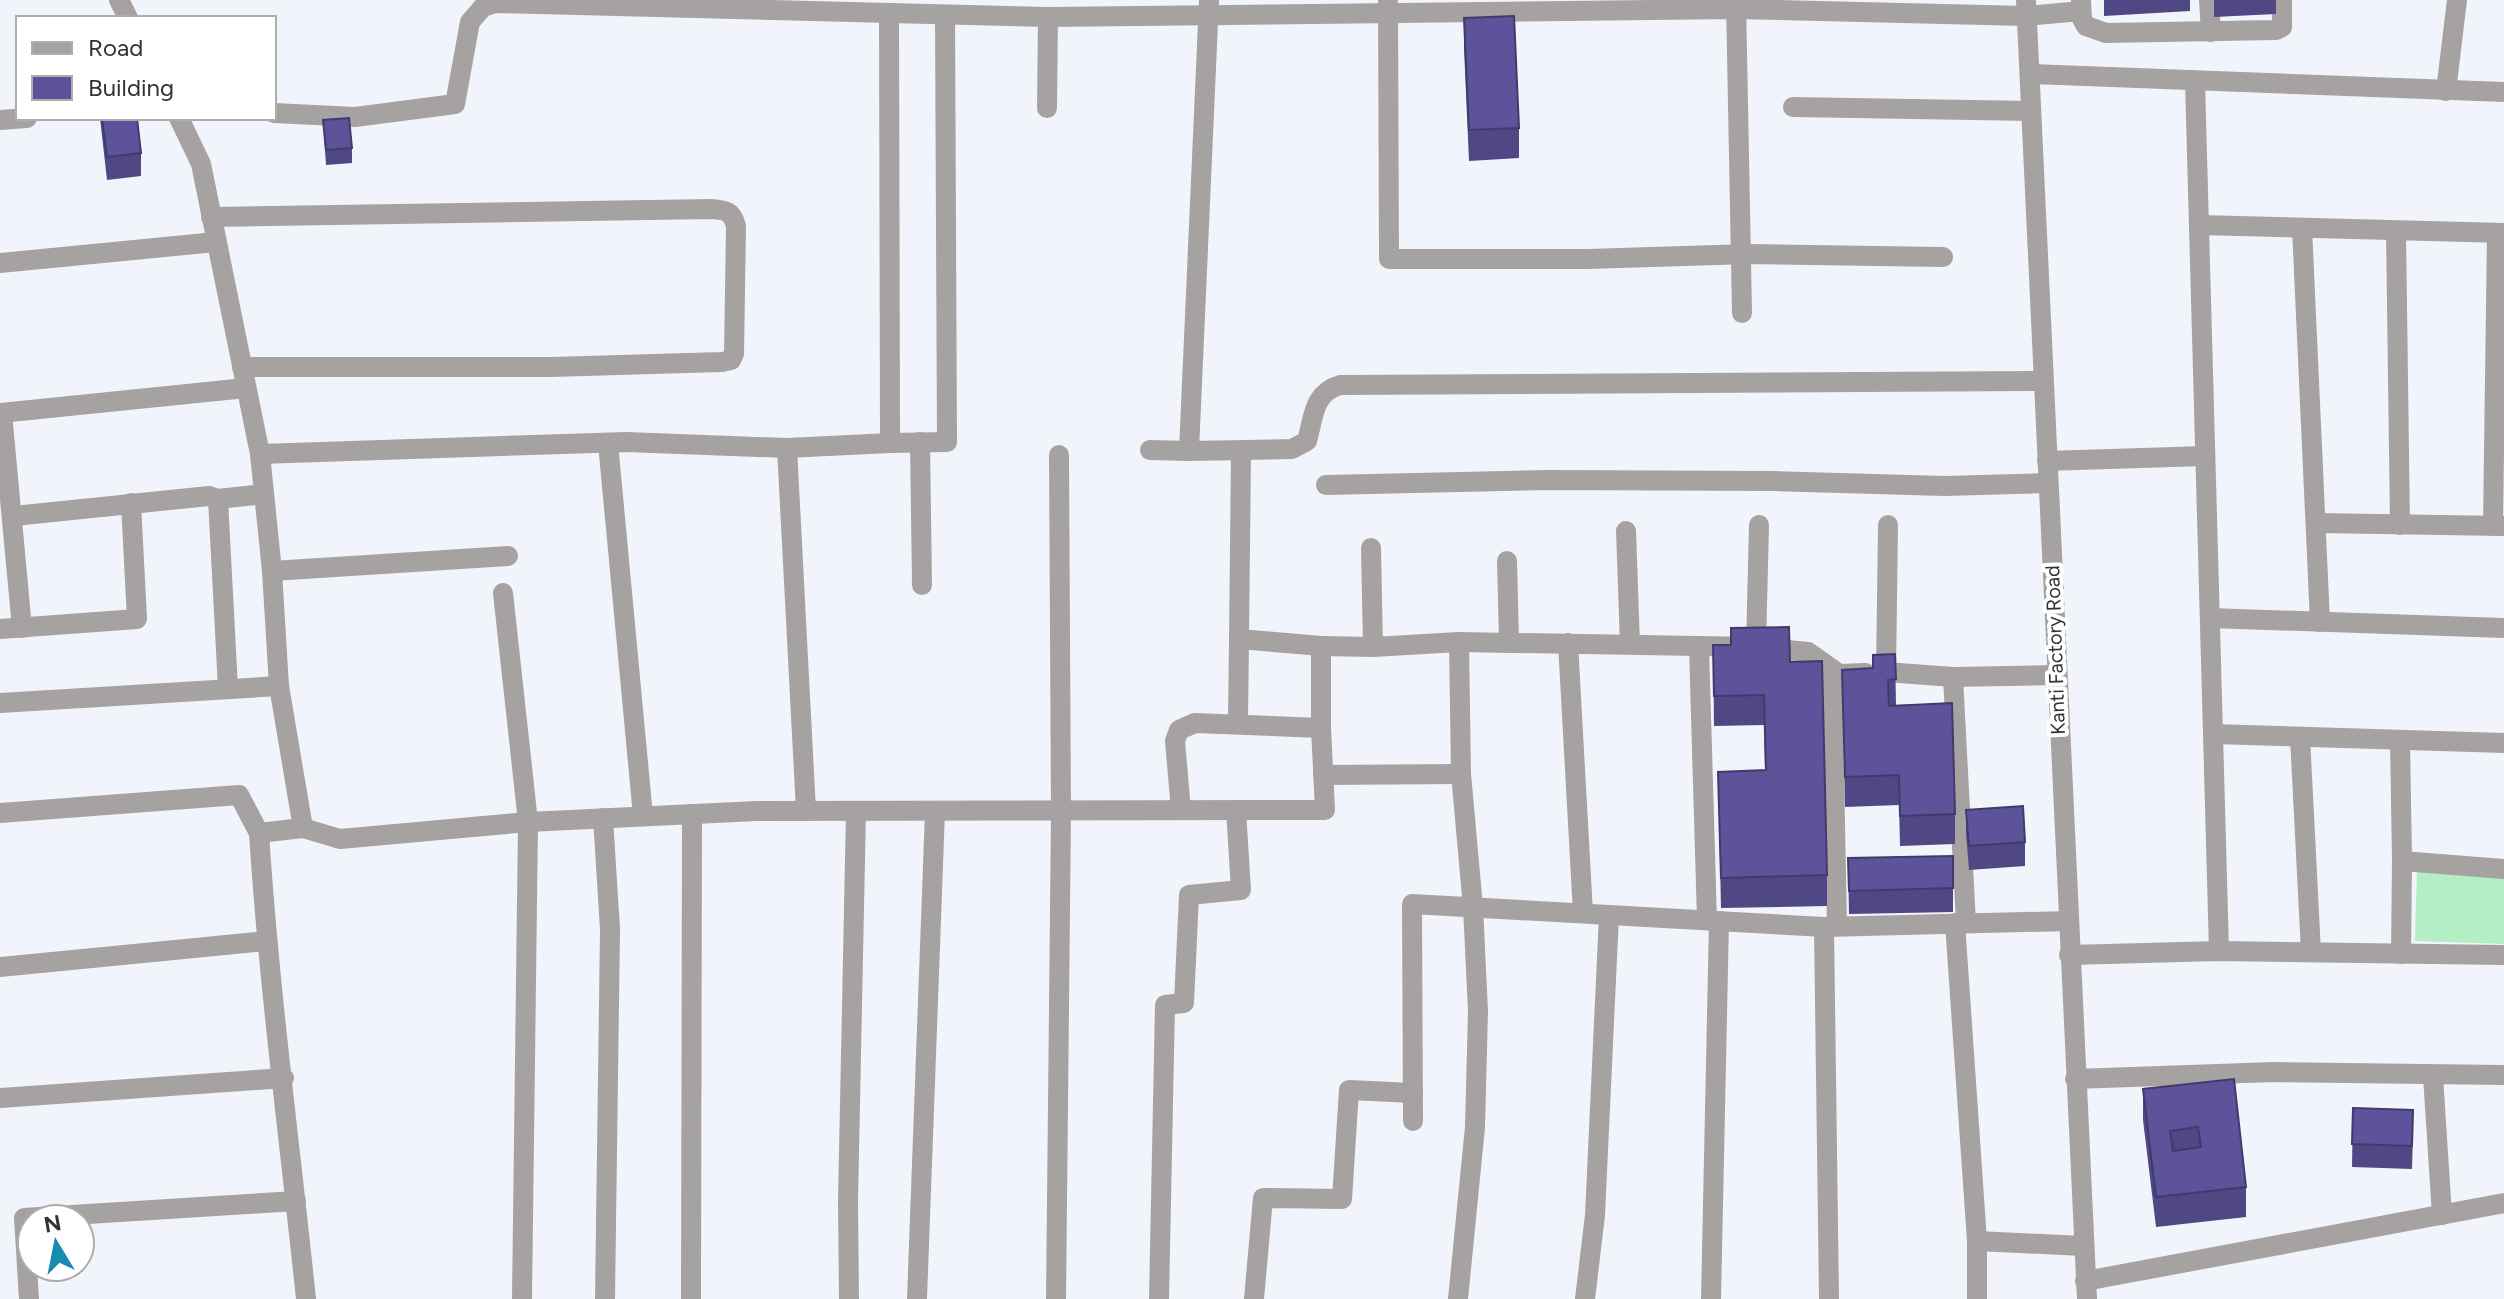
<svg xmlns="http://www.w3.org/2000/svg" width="2504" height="1299" viewBox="0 0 2504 1299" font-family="Figtree,sans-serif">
	<rect width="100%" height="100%" fill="#f1f5fb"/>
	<!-- park -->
	<path fill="#b4eec4" d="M2417,871l87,3v70l-89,-3z"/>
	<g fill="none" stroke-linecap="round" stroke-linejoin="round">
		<!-- minor -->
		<g stroke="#a6a2a2" stroke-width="20">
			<path d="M119,0l9,18"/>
			<path d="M1736,0l6,313"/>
			<path d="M2026,0l61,1299"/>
			<path d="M2209,0l2,32"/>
			<path d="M1388,1l1,258h198l162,-5 194,3"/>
			<path d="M2081,1l1,18 4,7 20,7 170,-3 6,-3v-27"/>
			<path d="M2030,74l474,18"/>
			<path d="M2195,82l24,869"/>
			<path d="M2446,91l11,-91"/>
			<path d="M1793,107l238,4"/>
			<path d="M1047,108l1,-91"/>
			<path d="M274,113l81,4 100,-13 15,-82 13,-15 12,-4 553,14 688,-8 290,7 55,-5"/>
			<path d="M179,118l22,46 59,290 12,117 7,115 24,142 -44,5c10,156 31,311 47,466"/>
			<path d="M0,120l27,-2"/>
			<path d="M211,217l500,-8c15,1 21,2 25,17l-2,128 -3,6 -9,2 -171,5h-309"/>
			<path d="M2199,225l305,8"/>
			<path d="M2302,228l18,394"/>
			<path d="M2396,231l4,294"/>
			<path d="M0,263l216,-21"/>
			<path d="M0,413l246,-25"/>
			<path d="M2,413l20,215"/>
			<path d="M920,442l2,143"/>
			<path d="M608,443l35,373"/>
			<path d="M890,443l57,-1 -2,-427"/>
			<path d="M787,448l103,-5 -1,-429"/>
			<path d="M1150,450l39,1 20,-451"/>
			<path d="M1189,451l103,-2 15,-8c7,-25 6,-48 33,-56l703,-4"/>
			<path d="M260,454l366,-12 161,6 19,363"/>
			<path d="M2047,461l158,-5"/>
			<path d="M1326,485l223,-5 224,1 172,5 103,-3"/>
			<path d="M218,499l46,-5"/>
			<path d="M14,516l195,-20 9,3 10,189"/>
			<path d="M2316,523l188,3"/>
			<path d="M1888,525l-2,147 67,5 103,-2"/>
			<path d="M2493,526l4,-293"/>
			<path d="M1626,531l4,113"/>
			<path d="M1371,548l2,99 86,-5 297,5 52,5 31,22 27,-1"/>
			<path d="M1507,561l2,81"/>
			<path d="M272,571l236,-15"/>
			<path d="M503,593l25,229 -6,477"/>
			<path d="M2210,618l294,10"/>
			<path d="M0,629l137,-10 -6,-116"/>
			<path d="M1568,643l15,270"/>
			<path d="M1321,646l52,1"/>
			<path d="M1699,647l8,273"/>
			<path d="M1756,647l3,-122"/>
			<path d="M1832,669l5,257"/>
			<path d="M1953,677l13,246"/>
			<path d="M0,703l279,-17"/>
			<path d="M1238,723l1,-84"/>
			<path d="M2213,734l291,9"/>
			<path d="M2300,737l11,215"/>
			<path d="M2400,740l2,121 102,8"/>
			<path d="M1323,775l138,-1"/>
			<path d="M1181,810l-6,-69 4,-11 16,-7 126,5"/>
			<path d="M0,813l239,-18 20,38"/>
			<path d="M603,818l7,111 -5,370"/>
			<path d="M303,828l37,11 188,-17 229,-11 568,-1 -4,-82v-82l-82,-7 2,-188"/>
			<path d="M1955,923l22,318v58"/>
			<path d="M1824,927l5,372"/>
			<path d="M2401,954l1,-93"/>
			<path d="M2069,955l150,-4 285,4"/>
			<path d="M0,967l266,-26"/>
			<path d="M2433,1076l9,139"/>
			<path d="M2075,1079l198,-7 231,3"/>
			<path d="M0,1098l284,-20"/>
			<path d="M1413,1121l-1,-217 412,23 244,-6"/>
			<path d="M1977,1241l106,5"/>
			<path d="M2085,1281l419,-78"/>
			<path d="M29,1299l-5,-81 272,-17"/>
			<path d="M691,1299l1,-485"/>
			<path d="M849,1299l-1,-98 8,-390"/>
			<path d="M917,1299l18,-488"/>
			<path d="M1056,1299l5,-487 -2,-357"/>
			<path d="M1159,1299l6,-294 19,-2 5,-108 52,-5 -5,-80"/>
			<path d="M1254,1299l9,-101 79,1 7,-109 64,3"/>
			<path d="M1458,1299l17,-172 3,-116 -5,-104 -12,-133 -2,-132"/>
			<path d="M1585,1299l10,-84 14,-300"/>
			<path d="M1711,1299l8,-378"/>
		</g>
	</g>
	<!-- wall -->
	<g fill="#504785">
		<path d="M2104,0h86v11l-86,5z"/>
		<path d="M2214,0h62v14l-62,3z"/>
		<path d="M1464,18l55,110v30l-50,3 -5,-113z"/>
		<path d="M100,118h37l4,35v23l-34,4z"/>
		<path d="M323,120l29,28v15l-26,2z"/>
		<path d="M1713,645l77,17 37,213v31l-106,2 -3,-136 47,-2 -1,-45 -50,1z"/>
		<path d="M1895,654l1,51 59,109v30l-55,2 -1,-41 -54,2 -3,-137 31,-2z"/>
		<path d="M1966,810l59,32v24l-56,4 -3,-37z"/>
		<path d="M1953,856v56l-104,2 -1,-56z"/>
		<path d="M2234,1079l12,108v30l-90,10 -13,-107v-31z"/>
		<path d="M2353,1108l60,25 -1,36 -60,-2z"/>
	</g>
	<!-- building -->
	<g fill="#5d539b" stroke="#413a6c" stroke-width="2" fill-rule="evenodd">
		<path d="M1514,16l5,112 -50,2 -5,-112z"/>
		<path d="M102,118h35l4,35 -34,4z"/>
		<path d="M349,118l3,30 -26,2 -3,-30z"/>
		<path d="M1789,627l1,35 32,-1 5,214 -106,3 -3,-106 48,-2 -2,-75 -50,1 -1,-51h18v-17z"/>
		<path d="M1895,654l1,25 -8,1 1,26 63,-3 3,111 -55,2 -1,-41 -54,2 -3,-107 31,-2v-13z"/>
		<path d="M2023,806l2,36 -56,4 -3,-36z"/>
		<path d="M1953,856v32l-104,3 -1,-33z"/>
		<path d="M2234,1079l12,108 -90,10 -13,-108zM2198,1127l3,20 -28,4 -3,-20z"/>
		<path d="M2353,1108l60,2 -1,36 -60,-2z"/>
	</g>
	<g text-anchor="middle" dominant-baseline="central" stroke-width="8" stroke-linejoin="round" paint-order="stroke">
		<!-- street labels -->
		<g font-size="20" fill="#313235" stroke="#fff">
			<text transform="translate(2055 650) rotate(-92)">Kanti Factory Road</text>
		</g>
	</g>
	<!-- legend -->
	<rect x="16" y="16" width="260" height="104" fill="#ffffff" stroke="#adadae" stroke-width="2"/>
	<rect x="32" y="42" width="40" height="12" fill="#a6a2a2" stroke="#adadae" stroke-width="2"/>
	<text x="88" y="56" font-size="24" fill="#313235">Road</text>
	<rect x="32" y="76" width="40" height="24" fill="#5d539b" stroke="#adadae" stroke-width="2"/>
	<text x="88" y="96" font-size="24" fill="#313235">Building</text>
	<!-- north arrow -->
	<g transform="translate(56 1243) rotate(350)"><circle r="38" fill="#ffffff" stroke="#adadae" stroke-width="2"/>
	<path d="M0-6L14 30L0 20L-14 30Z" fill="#198bb0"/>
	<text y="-12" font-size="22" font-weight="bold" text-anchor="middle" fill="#313235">N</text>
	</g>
</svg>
